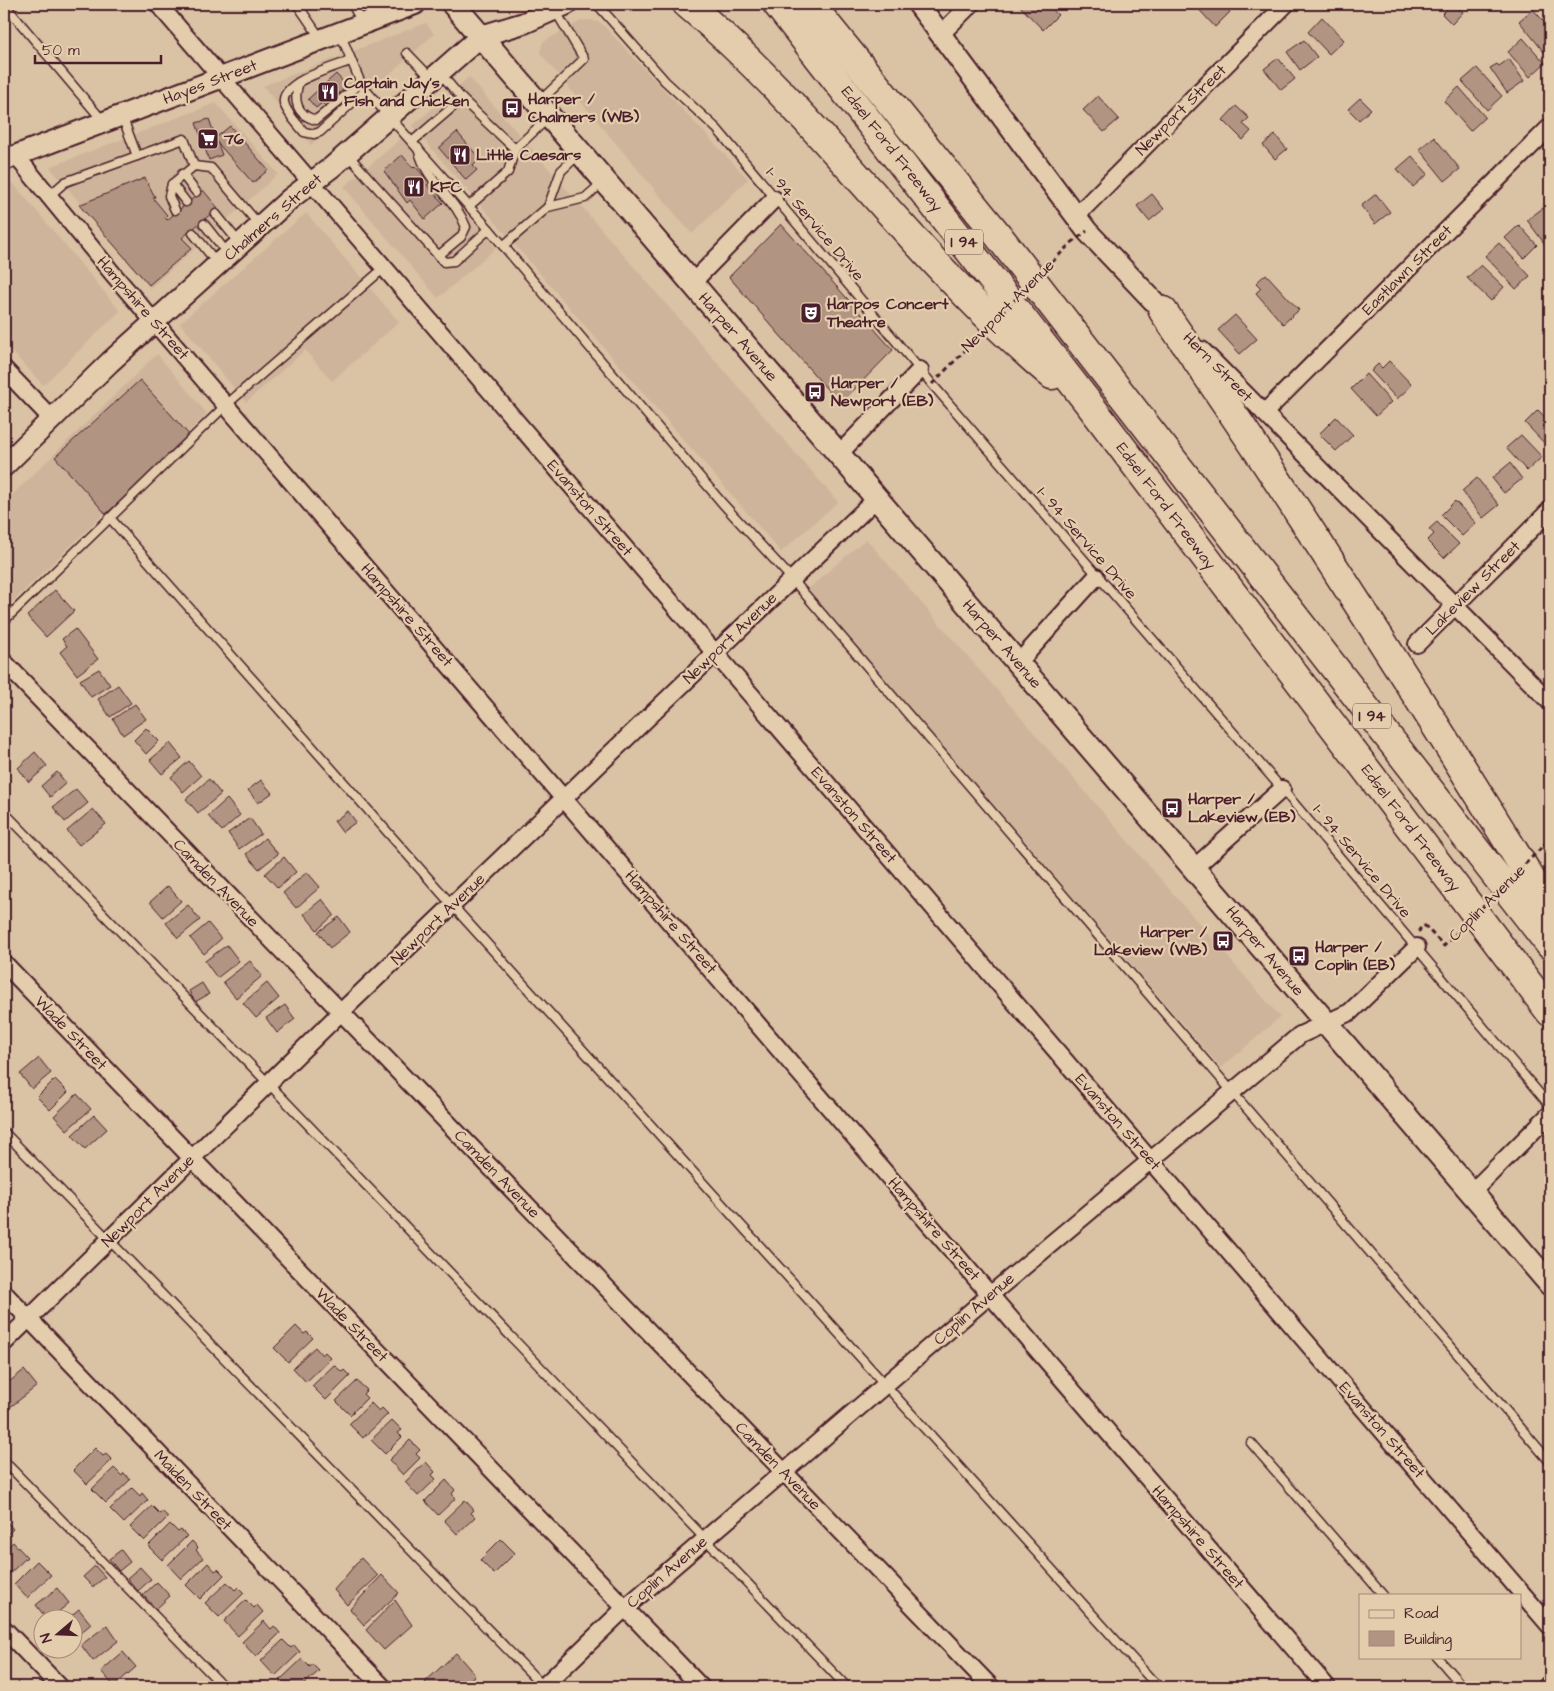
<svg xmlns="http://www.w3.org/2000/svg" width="1554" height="1691" viewBox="0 0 1554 1691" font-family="'Architects Daughter',sans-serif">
	<rect width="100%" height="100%" fill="#dac2a4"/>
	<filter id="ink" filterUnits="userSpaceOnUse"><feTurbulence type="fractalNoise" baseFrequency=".02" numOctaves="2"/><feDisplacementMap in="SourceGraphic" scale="10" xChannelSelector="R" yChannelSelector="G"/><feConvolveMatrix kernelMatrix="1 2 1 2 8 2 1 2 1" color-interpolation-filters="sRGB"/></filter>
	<g filter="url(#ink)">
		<!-- built -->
		<g fill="#ceb49a">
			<path d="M591,20l10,3 147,156 -56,55 -152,-181 3,-11 38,-21z"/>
			<path d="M426,23l8,11 -123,111 -48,-59z"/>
			<path d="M469,77l369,425 -57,50 -369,-426z"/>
			<path d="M216,103l62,71 -128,114 -100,-121z"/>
			<path d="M402,138l94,110 -58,50 -94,-111z"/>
			<path d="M13,183l107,128 -77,74 -39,-42v-157z"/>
			<path d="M306,213l93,109 -67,59 -27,-31 -59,52 -66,-79z"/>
			<path d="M157,354l50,60 -203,196v-107z"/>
			<path d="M866,539l414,478 -59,51 -414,-478z"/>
		</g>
		<!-- building -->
		<g fill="#b19482" stroke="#4a1f2b">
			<path d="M1018,4h29l11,11 -15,15z"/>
			<path d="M1194,4h28l8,8 -15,15z"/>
			<path d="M1452,4l11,8 -11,12 -10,-10z"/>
			<path d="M1533,9l17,20v18l-6,5 -25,-31z"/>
			<path d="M1322,17l22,23 -15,14 -21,-22z"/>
			<path d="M1523,38l22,25 -15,14 -22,-25z"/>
			<path d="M1304,40l13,17 -17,13 -13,-18z"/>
			<path d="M1278,58l17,21 -14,11 -17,-21z"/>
			<path d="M1509,59l15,22 -17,12 -17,-25 7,-4 2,2z"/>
			<path d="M1477,68l25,28 -15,14 -25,-29z"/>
			<path d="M336,74l11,12 -22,20 -3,-3 -6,5 -8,-9z"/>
			<path d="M1459,87l26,30 -15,14 -26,-30z"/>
			<path d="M1098,96l21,23 -15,13 -21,-22z"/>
			<path d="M1360,98l11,11 -12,11 -11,-11z"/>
			<path d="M1236,106l13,12 -6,6 8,7 -8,9 -20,-20z"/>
			<path d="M209,119l13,36 -13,5 -13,-37z"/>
			<path d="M230,126l38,44 -15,13 -39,-44z"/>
			<path d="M457,132l23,27 -7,7 4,4 -11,10 -27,-32z"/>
			<path d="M1275,135l12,14 -12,10 -12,-14z"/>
			<path d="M1434,137l26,32 -15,12 -26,-32z"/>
			<path d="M402,155l11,13 2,-2 15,17 -3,2 16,18 -18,16 -15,-19 -3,3 -23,-32z"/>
			<path d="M1412,156l16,18 -15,13 -16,-18z"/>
			<path d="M145,178l10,19 -2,1 14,17 -2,2 2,3 36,-30 15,18 -36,30 10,10 -43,37 -70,-80z"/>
			<path d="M1152,194l12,15 -15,12 -12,-15z"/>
			<path d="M1376,194l14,18 -15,12 -14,-18z"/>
			<path d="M1543,208l7,10v26l-3,3 -20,-27z"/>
			<path d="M781,224l112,126 -53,54 -111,-127z"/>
			<path d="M1519,225l18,20 -13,13 -19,-20z"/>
			<path d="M1499,243l31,33 -14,13 -31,-33z"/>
			<path d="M1481,265l23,22 -13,14 -24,-23z"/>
			<path d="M1266,274l33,36 -16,14 -27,-31 5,-5 -5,-5z"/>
			<path d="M1235,315l22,24 -17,15 -22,-24z"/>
			<path d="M1389,361l23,24 -15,14 -26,-28 7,-7 4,4z"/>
			<path d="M1366,374l25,28 -15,14 -25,-27z"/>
			<path d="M140,380l51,57 -85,77 -51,-57z"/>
			<path d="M1538,410l12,12v27l-25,-26z"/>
			<path d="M1336,417l17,18 -17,16 -17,-17z"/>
			<path d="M1521,435l21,22 -15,14 -21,-23z"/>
			<path d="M1510,463l12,16 -18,14 -12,-15z"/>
			<path d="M1477,478l22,27 -16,13 -21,-27z"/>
			<path d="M1455,501l21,22 -14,13 -21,-21z"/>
			<path d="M1437,522l22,22 -15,14 -17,-17 7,-7 -5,-5z"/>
			<path d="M55,590l19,21 -28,26 -19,-21z"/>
			<path d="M75,629l23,30 -21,16 -17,-23 7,-6 -5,-7z"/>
			<path d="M99,669l11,16 -19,12 -11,-17z"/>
			<path d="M118,685l13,18 -21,14 -12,-18z"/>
			<path d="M135,704l11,15 -23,16 -10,-16z"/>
			<path d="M146,728l13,13 -13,13 -12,-14z"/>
			<path d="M170,743l12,15 -20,16 -12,-14z"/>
			<path d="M35,752l12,14 -18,16 -11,-14z"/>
			<path d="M189,761l12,15 -18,16 -12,-15z"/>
			<path d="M57,772l9,11 -16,14 -9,-11z"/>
			<path d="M209,779l12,15 -23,19 -12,-14z"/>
			<path d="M261,780l11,13 -14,10 -10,-13z"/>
			<path d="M76,789l12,14 -23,19 -12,-15z"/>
			<path d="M227,799l13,16 -18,16 -14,-15z"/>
			<path d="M93,809l13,15 -27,21 -12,-14z"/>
			<path d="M348,811l8,11 -14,10 -8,-11z"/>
			<path d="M250,818l11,16 -22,15 -11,-16z"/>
			<path d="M265,838l13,16 -19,15 -13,-15z"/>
			<path d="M284,857l12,15 -18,16 -13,-14z"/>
			<path d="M307,872l13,15 -24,21 -13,-15z"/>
			<path d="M168,886l13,15 -18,16 -13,-15z"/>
			<path d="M322,899l12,16 -17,15 -13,-16z"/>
			<path d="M188,905l12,15 -22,18 -12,-15z"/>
			<path d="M339,917l11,15 -20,16 -12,-16z"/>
			<path d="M208,923l13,16 -17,15 -14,-16z"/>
			<path d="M227,945l12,16 -22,17 -12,-17z"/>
			<path d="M250,961l12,15 -26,22 -13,-16z"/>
			<path d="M202,983l7,11 -14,8 -6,-11z"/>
			<path d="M267,983l12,15 -23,20 -13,-15z"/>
			<path d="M285,1005l10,14 -18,14 -11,-15z"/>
			<path d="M39,1058l12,15 -19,16 -12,-15z"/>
			<path d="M55,1079l13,13 -18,18 -13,-13z"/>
			<path d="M77,1094l14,15 -24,21 -13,-14z"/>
			<path d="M94,1115l13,14 -22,20 -13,-14z"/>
			<path d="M296,1326l8,8 3,-2 6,6 -25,24 -14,-14z"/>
			<path d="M315,1347l7,8 3,-3 6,6 -25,24 -13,-14z"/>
			<path d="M334,1365l8,7 2,-2 6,6 -24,24 -14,-14z"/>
			<path d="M24,1370l13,16 -28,22 -5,-6v-16z"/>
			<path d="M357,1381l10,9 -4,4 4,4 -17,17 -14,-14z"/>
			<path d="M371,1403l8,8 3,-3 6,6 -25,24 -14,-14z"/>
			<path d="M392,1420l10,10 -4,3 4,4 -17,17 -14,-14z"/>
			<path d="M410,1440l10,10 -4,4 4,4 -17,17 -14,-15z"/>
			<path d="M95,1448l8,8 3,-2 6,6 -25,24 -14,-14z"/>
			<path d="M426,1462l9,10 -3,3 4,4 -18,17 -13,-14z"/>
			<path d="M114,1468l8,8 2,-3 6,7 -24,23 -14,-14z"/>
			<path d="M446,1480l9,10 -3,4 4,4 -18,17 -13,-14z"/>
			<path d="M132,1488l8,8 2,-3 6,7 -24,23 -14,-14z"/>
			<path d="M465,1500l9,10 -3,3 4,4 -18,17 -13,-14z"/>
			<path d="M152,1506l8,8 2,-3 6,6 -24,24 -14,-14z"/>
			<path d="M4,1519l9,10 -9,9z"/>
			<path d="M170,1524l8,8 3,-2 6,6 -25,24 -14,-14z"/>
			<path d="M501,1539l14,14 -21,21 -14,-14z"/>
			<path d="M192,1541l6,7 -2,2 7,8 -22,21 -13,-14z"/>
			<path d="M13,1542l14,15 -20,19 -3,-3v-22z"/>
			<path d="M121,1550l9,12 -11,9 -10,-12z"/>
			<path d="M361,1558l17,18 -31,29 -13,-15z"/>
			<path d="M37,1561l14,14 -24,23 -13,-14z"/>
			<path d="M208,1563l7,8 3,-2 6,6 -24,24 -14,-14z"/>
			<path d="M95,1566l10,11 -12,10 -10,-10z"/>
			<path d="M140,1567l11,12 -13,12 -11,-13z"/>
			<path d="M382,1575l17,18 -35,32 -14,-16z"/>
			<path d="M157,1582l13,14 -14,13 -13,-14z"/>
			<path d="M227,1582l8,8 3,-3 6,6 -25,24 -14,-14z"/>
			<path d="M57,1588l12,15 -18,15h-5l-10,-13z"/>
			<path d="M246,1600l8,8 3,-3 6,7 -25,24 -14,-15z"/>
			<path d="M395,1600l17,25 -28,25 -18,-20z"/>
			<path d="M79,1609l12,15 -19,16v-22h-4z"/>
			<path d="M264,1621l7,8 3,-3 6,7 -24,24 -14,-15z"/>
			<path d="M107,1625l11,16 -25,20 -12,-16z"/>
			<path d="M283,1640l8,8 3,-3 6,7 -25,24 -14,-15z"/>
			<path d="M123,1652l13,15 -22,19 -13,-15z"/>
			<path d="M456,1653l19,22 -13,12h-33l-4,-5z"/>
			<path d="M302,1659l8,8 2,-3 7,7 -18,16h-14l-7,-7z"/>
		</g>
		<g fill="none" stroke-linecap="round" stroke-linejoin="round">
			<!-- service casing -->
			<g stroke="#4a1f2b" stroke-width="11">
				<g id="service">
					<path d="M4,4l99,117"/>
					<path d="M297,4l24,35"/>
					<path d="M352,4l11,20"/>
					<path d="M597,4l68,77 52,48 215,255 350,405 268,317"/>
					<path d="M340,33l22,53 127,143 234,275 69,75 758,883"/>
					<path d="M407,53l25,26"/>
					<path d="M350,61c-16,6 -70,21 -66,42 3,11 13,20 20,29l10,2 6,-2 46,-42"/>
					<path d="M441,74l21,25"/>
					<path d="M299,82c-6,18 -3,33 17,38l45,-37"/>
					<path d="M539,102l45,-43 -29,-49"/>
					<path d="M122,116l15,40"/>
					<path d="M413,141l49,-42 53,50 33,-31"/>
					<path d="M418,148c9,37 36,47 48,79l-5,10 -23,19"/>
					<path d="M347,154l97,108 10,-1 35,-32"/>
					<path d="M182,174l14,18"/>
					<path d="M172,184l14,18"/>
					<path d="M49,196l16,-14 119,-43 10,27"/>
					<path d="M469,206l39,-34 7,-23"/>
					<path d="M548,207l13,-36 18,-17"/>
					<path d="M175,210l-6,-14 3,-12 22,-18 17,2 49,58"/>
					<path d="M216,214l24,30"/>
					<path d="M204,224l24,30"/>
					<path d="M193,233l24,30"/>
					<path d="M503,246l45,-39 37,-9 18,-16"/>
					<path d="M110,518l342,387 706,782"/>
					<path d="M4,621l222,-216 158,-137"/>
					<path d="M4,812l264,271 579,604"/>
					<path d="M4,1132l540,555"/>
					<path d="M1251,1443l132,152"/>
					<path d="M4,1461l220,226"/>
					<path d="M1437,1657l26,30"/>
				</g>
			</g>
			<!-- minor casing -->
			<g stroke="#4a1f2b" stroke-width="20">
				<g id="minor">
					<path d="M158,4l1392,1622"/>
					<path d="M941,34l30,-30"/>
					<path d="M16,156l97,118 1214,1413"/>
					<path d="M1076,216l210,-212"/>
					<path d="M692,283l82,-84"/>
					<path d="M1202,350l348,352"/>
					<path d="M4,369l48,50"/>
					<path d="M1264,413l286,-286"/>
					<path d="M839,454l81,-84"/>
					<path d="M1417,644l133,-134"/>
					<path d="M4,662l987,1025"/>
					<path d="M1018,663l78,-86"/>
					<path d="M1194,868l88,-79"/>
					<path d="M4,963l697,724"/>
					<path d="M1471,1193l79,-79"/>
					<path d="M4,1293l379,394"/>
					<path d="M4,1343l337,-331 536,-514"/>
					<path d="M4,1629l56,58"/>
					<path d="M543,1687l82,-79 365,-313 310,-260 50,-23 67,-65"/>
				</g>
			</g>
			<!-- tertiary casing -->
			<g stroke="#4a1f2b" stroke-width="24">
				<g id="tertiary">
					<path d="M918,4l169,227 76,80"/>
					<path d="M4,160l411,-156"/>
					<path d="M4,466l106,-104 181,-164 41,-31 149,-131 43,-13 43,-19"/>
					<path d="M1549,1687l1,-1"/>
				</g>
			</g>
			<!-- secondary casing -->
			<g stroke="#4a1f2b" stroke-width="26">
				<path id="secondary" d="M453,4l1097,1280"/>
			</g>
			<!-- motorway casing -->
			<g stroke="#4a1f2b" stroke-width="31">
				<g id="motorway">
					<path d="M687,4c133,112 232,260 365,371"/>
					<path d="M777,4l316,405 457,603"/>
					<path d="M810,4l187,230 553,711"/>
					<path d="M1163,311c135,196 263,396 387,599"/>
				</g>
			</g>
			<!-- path -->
			<path stroke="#4a1f2b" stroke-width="3" stroke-dasharray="5 4" stroke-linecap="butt" d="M1420,932l-1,-2 5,-5"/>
			<!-- service -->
			<use href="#service" stroke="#e3cdac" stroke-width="8"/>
			<!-- minor -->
			<use href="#minor" stroke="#e3cdac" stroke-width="16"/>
			<!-- tertiary -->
			<use href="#tertiary" stroke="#e3cdac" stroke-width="20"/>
			<!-- secondary -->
			<use href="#secondary" stroke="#e3cdac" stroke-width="22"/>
			<!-- motorway -->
			<use href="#motorway" stroke="#e3cdac" stroke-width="28"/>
			<!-- path-bridge -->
			<g stroke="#4a1f2b" stroke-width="3" stroke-dasharray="5 4" stroke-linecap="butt">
				<path d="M932,384l138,-140 17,-13"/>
				<path d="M1424,925l20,21 106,-107"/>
			</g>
		</g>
	</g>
	<!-- icons -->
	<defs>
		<g id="restaurant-square" transform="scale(1.125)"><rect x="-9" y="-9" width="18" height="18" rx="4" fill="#4a1f2b" stroke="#e3cdac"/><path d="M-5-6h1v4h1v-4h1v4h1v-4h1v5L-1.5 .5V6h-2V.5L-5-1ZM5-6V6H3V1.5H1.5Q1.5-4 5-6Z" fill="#fff"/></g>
		<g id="bus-square" transform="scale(1.125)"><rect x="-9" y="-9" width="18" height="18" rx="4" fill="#4a1f2b" stroke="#e3cdac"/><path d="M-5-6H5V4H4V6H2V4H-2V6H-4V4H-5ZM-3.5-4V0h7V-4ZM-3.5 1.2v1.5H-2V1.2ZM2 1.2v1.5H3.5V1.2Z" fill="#fff"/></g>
		<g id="supermarket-square" transform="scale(1.125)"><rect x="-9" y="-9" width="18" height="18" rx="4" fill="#4a1f2b" stroke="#e3cdac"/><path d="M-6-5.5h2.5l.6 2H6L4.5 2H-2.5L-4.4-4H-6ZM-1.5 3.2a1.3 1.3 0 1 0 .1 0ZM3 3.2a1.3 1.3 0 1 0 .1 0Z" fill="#fff"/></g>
		<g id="theatre-square" transform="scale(1.125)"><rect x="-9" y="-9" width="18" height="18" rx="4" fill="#4a1f2b" stroke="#e3cdac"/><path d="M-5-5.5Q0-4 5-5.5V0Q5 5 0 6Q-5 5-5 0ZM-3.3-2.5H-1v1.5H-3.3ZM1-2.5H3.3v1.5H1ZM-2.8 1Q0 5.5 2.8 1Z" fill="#fff"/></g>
	</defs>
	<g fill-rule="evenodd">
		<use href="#restaurant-square" x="328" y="92"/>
		<use href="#bus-square" x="512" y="108"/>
		<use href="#supermarket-square" x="208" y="139"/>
		<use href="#restaurant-square" x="460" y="155"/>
		<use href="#restaurant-square" x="414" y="187"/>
		<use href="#theatre-square" x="811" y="313"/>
		<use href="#bus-square" x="815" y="392"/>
		<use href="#bus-square" x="1172" y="808"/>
		<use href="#bus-square" x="1223" y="941"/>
		<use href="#bus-square" x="1299" y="956"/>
	</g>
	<g text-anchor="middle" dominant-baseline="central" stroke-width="4.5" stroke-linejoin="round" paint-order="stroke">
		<!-- shield labels -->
		<g fill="#e3cdac" stroke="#785352" stroke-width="1">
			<rect x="945" y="229.5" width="38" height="25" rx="4"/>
			<rect x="1353" y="703.5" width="38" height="25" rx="4"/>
		</g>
		<g font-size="15" font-weight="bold" fill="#4a1f2b">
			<text x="964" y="242">I 94</text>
			<text x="1372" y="716">I 94</text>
		</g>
		<!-- street labels -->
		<g font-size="16" fill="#4a1f2b" stroke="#e3cdac">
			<text transform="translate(210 82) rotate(-21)">Hayes Street</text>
			<text transform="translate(1181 110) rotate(-45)">Newport Street</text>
			<text transform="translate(892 149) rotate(52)">Edsel Ford Freeway</text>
			<text transform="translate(273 217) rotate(-41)">Chalmers Street</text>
			<text transform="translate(815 224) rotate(50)">I- 94 Service Drive</text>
			<text transform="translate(1407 270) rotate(-45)">Eastlawn Street</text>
			<text transform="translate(1008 306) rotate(-45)">Newport Avenue</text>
			<text transform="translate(143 308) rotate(49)">Hampshire Street</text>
			<text transform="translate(738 337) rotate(49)">Harper Avenue</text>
			<text transform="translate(1218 367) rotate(45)">Hern Street</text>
			<text transform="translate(1166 506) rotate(53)">Edsel Ford Freeway</text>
			<text transform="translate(590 508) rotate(49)">Evanston Street</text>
			<text transform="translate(1087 543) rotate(49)">I- 94 Service Drive</text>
			<text transform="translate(1473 588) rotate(-45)">Lakeview Street</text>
			<text transform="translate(407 615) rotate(49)">Hampshire Street</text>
			<text transform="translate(730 638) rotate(-44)">Newport Avenue</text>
			<text transform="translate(1002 644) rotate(49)">Harper Avenue</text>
			<text transform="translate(854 815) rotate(49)">Evanston Street</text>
			<text transform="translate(1411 828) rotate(53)">Edsel Ford Freeway</text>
			<text transform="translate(1362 861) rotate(50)">I- 94 Service Drive</text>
			<text transform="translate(216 883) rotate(46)">Camden Avenue</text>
			<text transform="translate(1487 903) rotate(-45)">Coplin Avenue</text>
			<text transform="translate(438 919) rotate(-44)">Newport Avenue</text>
			<text transform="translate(671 922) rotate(49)">Hampshire Street</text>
			<text transform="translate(1265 951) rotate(50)">Harper Avenue</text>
			<text transform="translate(71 1033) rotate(46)">Wade Street</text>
			<text transform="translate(1118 1122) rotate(49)">Evanston Street</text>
			<text transform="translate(497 1174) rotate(46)">Camden Avenue</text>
			<text transform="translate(148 1201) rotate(-45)">Newport Avenue</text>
			<text transform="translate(934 1229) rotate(49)">Hampshire Street</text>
			<text transform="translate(974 1309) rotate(-41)">Coplin Avenue</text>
			<text transform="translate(352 1325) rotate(46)">Wade Street</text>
			<text transform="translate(1382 1430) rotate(49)">Evanston Street</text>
			<text transform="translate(778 1466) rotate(46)">Camden Avenue</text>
			<text transform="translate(193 1490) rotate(46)">Maiden Street</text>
			<text transform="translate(1198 1537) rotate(49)">Hampshire Street</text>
			<text transform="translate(667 1572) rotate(-41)">Coplin Avenue</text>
		</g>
		<!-- poi labels -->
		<g font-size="16" font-weight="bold" fill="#4a1f2b" stroke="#e3cdac" text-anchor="start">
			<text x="344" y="83">Captain Jay's<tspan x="344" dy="18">Fish and Chicken</tspan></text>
			<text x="528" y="99">Harper /<tspan x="528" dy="18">Chalmers (WB)</tspan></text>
			<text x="224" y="139">76</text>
			<text x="476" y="155">Little Caesars</text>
			<text x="430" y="187">KFC</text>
			<text x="827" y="304">Harpos Concert<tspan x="827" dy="18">Theatre</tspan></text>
			<text x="831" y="383">Harper /<tspan x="831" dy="18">Newport (EB)</tspan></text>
			<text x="1188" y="799">Harper /<tspan x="1188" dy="18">Lakeview (EB)</tspan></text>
			<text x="1207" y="932" text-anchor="end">Harper /<tspan x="1207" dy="18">Lakeview (WB)</tspan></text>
			<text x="1315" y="947">Harper /<tspan x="1315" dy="18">Coplin (EB)</tspan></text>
		</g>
	</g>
	<!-- margin -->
	<rect width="1554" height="1691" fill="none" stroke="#e3cdac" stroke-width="20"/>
	<rect x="10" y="10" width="1534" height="1671" fill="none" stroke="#4a1f2b" stroke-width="2" filter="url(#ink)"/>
	<!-- legend -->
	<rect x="1359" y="1594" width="162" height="65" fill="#e3cdac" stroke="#a68778"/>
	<rect x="1369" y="1610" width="25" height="8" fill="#e3cdac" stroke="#a68778"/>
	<text x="1404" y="1618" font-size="15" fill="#4a1f2b">Road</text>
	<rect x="1369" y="1631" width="25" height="15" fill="#b19482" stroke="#a68778"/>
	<text x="1404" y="1644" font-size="15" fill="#4a1f2b">Building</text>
	<!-- north arrow -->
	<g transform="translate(58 1634) rotate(251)"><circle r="24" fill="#e3cdac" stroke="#a68778"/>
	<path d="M0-4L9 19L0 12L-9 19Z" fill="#4a1f2b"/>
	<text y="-8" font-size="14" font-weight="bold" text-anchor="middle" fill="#4a1f2b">N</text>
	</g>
	<!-- scale -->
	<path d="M35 55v8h126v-8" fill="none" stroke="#4a1f2b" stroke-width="2.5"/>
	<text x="42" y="55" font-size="15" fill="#4a1f2b" stroke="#e3cdac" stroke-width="4" paint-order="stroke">50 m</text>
</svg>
